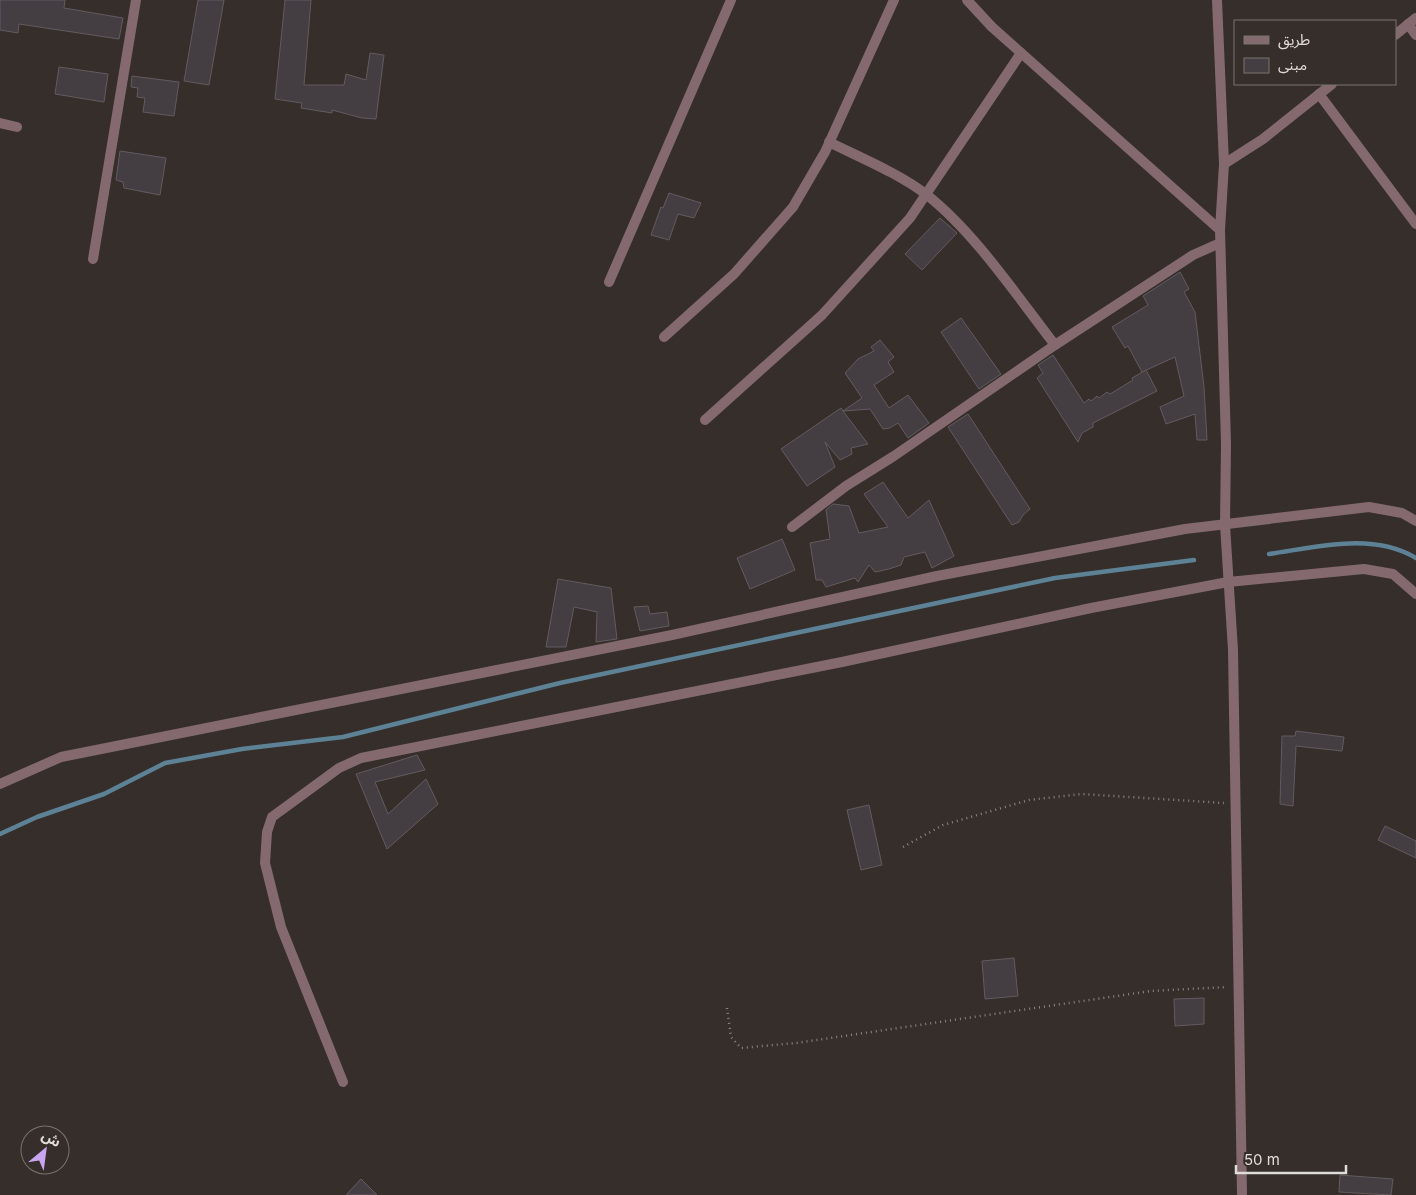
<svg xmlns="http://www.w3.org/2000/svg" width="1416" height="1195" viewBox="0 0 1416 1195" font-family="Inter,'Noto Sans Arabic',sans-serif">
	<rect width="100%" height="100%" fill="#352e2a"/>
	<g fill="none" stroke-linecap="round" stroke-linejoin="round">
		<!-- stream -->
		<g stroke="#5d8295" stroke-width="4.5">
			<path d="M1269,554c49,-7 103,-22 147,4"/>
			<path d="M0,834l37,-17 67,-23 61,-31 77,-14 101,-12 217,-54 495,-105 139,-18"/>
		</g>
	</g>
	<!-- building -->
	<g fill="#443d42" stroke="#625b60">
		<path d="M0,0h65l-1,8 59,10 -4,21 -100,-15 -1,9 -18,-3z"/>
		<path d="M198,0h26l-15,85 -25,-4z"/>
		<path d="M285,0h26l-7,85h40l2,-11 20,6 4,-27 14,2 -8,64 -14,-1 -30,-8v3l-31,-5 1,-5 -27,-4z"/>
		<path d="M59,67l49,7 -4,28 -49,-8z"/>
		<path d="M132,76l47,6 -5,34 -31,-4 2,-14 -8,-1 1,-9 -7,-1z"/>
		<path d="M120,151l46,7 -6,37 -36,-7 -1,-6 -7,-2z"/>
		<path d="M669,193l32,10 -7,15 -16,-4 -9,26 -18,-5 10,-28 2,1z"/>
		<path d="M940,218l17,15 -35,37 -17,-16z"/>
		<path d="M1180,272l9,17 -5,3 11,20 9,75 3,53h-10l-2,-26 -29,10 -6,-17 24,-11 -9,-39 -33,15 -14,-26 -3,2 -13,-21 36,-22 -5,-9z"/>
		<path d="M961,318l40,56 -22,15 -38,-57z"/>
		<path d="M880,340l14,17 -6,5 6,10 -20,13 15,23 19,-13 21,28 -21,15 -10,-15 -8,5 -7,1 -13,-20 -27,2 25,33 -17,4 1,6 -12,6 -15,-18 10,25 -28,19 -26,-37 60,-41 2,3 19,-13 -17,-25 13,-14 16,-8 -3,-4z"/>
		<path d="M1053,355l31,48 5,-4 2,2 6,-5 2,2 8,-6 3,2 23,-14 -1,-2 14,-8 11,21 -64,32v4l-11,6 -4,9 -41,-64 6,-5 -5,-8z"/>
		<path d="M968,414l62,95 -7,6 -4,7 -7,3 -64,-98z"/>
		<path d="M883,482l25,36 21,-18 25,56 -22,12 -7,-16 -21,5 -3,8 -12,4 -14,3 -6,-7 -11,17 -3,-4 -29,9 -4,-7h-6l-6,-37 20,-4 -4,-29 7,-6 16,2 10,27 29,-6 -24,-33z"/>
		<path d="M782,539l13,31 -45,19 -13,-31z"/>
		<path d="M558,579l53,9 6,51 -21,3 1,-30 -23,-5 -8,40h-20z"/>
		<path d="M648,606l2,8 17,-2 2,14 -29,5 -6,-24z"/>
		<path d="M1296,731l48,6 -2,14 -46,-5 -3,60 -13,-2 2,-68h13z"/>
		<path d="M417,755l8,15 -50,12 13,32 38,-35 12,25 -51,45 -31,-75z"/>
		<path d="M869,805l13,60 -21,5 -14,-60z"/>
		<path d="M1385,826l31,15v17l-38,-18z"/>
		<path d="M1014,958l4,38 -33,3 -3,-38z"/>
		<path d="M1204,998v26l-29,2 -1,-27z"/>
		<path d="M1340,1175l53,4 -2,16 -52,-3z"/>
		<path d="M361,1179l16,16h-31z"/>
	</g>
	<g fill="none" stroke-linecap="round" stroke-linejoin="round">
		<!-- path -->
		<g stroke="#8c8683" stroke-width="2.5" stroke-dasharray="1 4" stroke-linecap="butt">
			<path d="M903,847l40,-22 86,-25 52,-6 143,9"/>
			<path d="M727,1008l4,29 10,11 55,-5 355,-52 76,-4"/>
		</g>
		<!-- street -->
		<g stroke="#846a6e" stroke-width="10">
			<path d="M967,0l25,27 228,203"/>
			<path d="M1217,0l7,164 -4,66 6,214 -1,81 8,125 9,545"/>
			<path d="M1408,24l8,11"/>
			<path d="M1395,35l21,-17"/>
			<path d="M1319,94l97,130"/>
			<path d="M0,123l17,4"/>
			<path d="M829,142c32,16 69,31 98,53 48,38 90,101 128,150"/>
			<path d="M1224,164l39,-25 69,-55"/>
			<path d="M93,259l43,-259"/>
			<path d="M609,282l122,-282"/>
			<path d="M664,337l70,-63 59,-67 32,-55 69,-152"/>
			<path d="M705,420l117,-105 88,-97 111,-165"/>
			<path d="M792,527l54,-41 48,-30 161,-111 138,-90 27,-12"/>
			<path d="M0,784l61,-27 611,-122 265,-59 248,-47 184,-22 33,6 14,8"/>
			<path d="M343,1082l-62,-155 -16,-64 2,-31 5,-15 67,-49 22,-10 481,-96 249,-54 137,-26 136,-13 29,5 23,20"/>
		</g>
	</g>
	<!-- legend -->
	<rect x="1234" y="20" width="162" height="65" fill="#352e2a" stroke="#797470"/>
	<rect x="1244" y="36" width="25" height="8" fill="#846a6e" stroke="#797470"/>
	<text x="1278" y="45" font-size="15" fill="#e0dcd9">طريق</text>
	<rect x="1244" y="58" width="25" height="15" fill="#443d42" stroke="#797470"/>
	<text x="1278" y="70" font-size="15" fill="#e0dcd9">مبنى</text>
	<!-- north arrow -->
	<g transform="translate(45 1150) rotate(29)"><circle r="24" fill="#352e2a" stroke="#797470"/>
	<path d="M0-4L9 19L0 12L-9 19Z" fill="#c7a6ef"/>
	<text y="-8" font-size="14" font-weight="bold" text-anchor="middle" fill="#e0dcd9">ش</text>
	</g>
	<!-- scale -->
	<path d="M1236 1165v8h110v-8" fill="none" stroke="#e0dcd9" stroke-width="2.5"/>
	<text x="1244" y="1165" font-size="15" fill="#e0dcd9" stroke="#352e2a" stroke-width="4" paint-order="stroke">50 m</text>
</svg>
